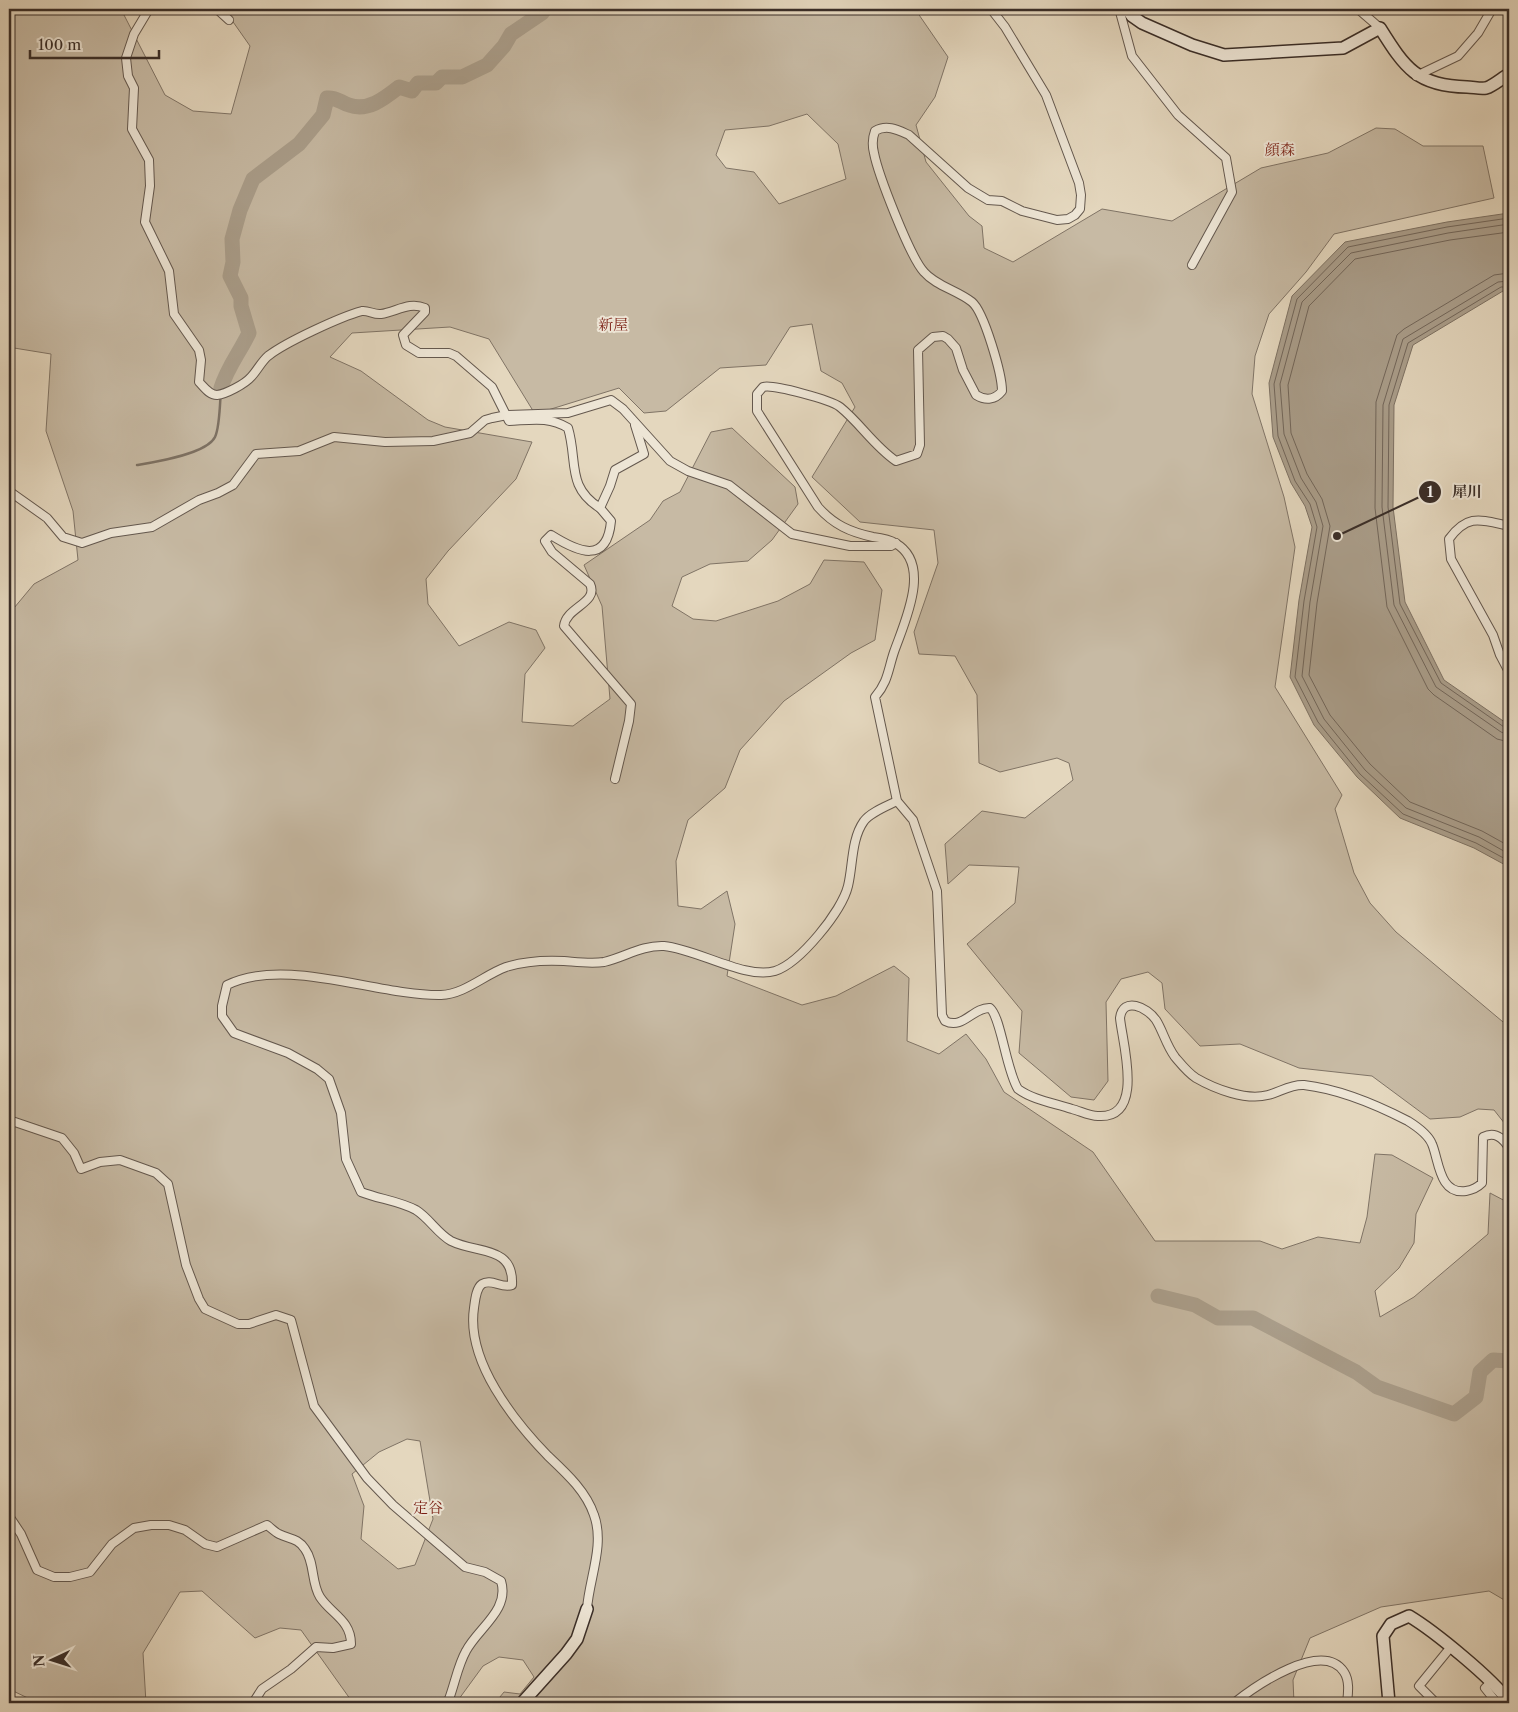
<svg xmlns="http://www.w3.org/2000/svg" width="1518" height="1712" viewBox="0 0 1518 1712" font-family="'Libre Caslon Text','Noto Serif JP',serif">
	<rect width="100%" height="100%" fill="#e4d7be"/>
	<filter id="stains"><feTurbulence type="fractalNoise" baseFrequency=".004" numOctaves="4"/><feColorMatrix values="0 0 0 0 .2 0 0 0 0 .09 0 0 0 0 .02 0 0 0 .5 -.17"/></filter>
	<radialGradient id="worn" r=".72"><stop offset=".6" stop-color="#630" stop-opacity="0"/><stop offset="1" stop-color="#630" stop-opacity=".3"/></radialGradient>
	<!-- green -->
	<path fill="#c7baa4" stroke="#807466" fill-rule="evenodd" d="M9,9h122l-7,6 41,80 28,16 38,3 19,-68 -26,-37h691l33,48 -13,40 -19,28 10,37 43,54 13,10 2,22 29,14 89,-53 70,12 89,-53 67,-15 48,-25 19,1 28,17h60l11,52 -160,36 -28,38 -37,42 -14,42 -3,38 32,103 11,50 -20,140 67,108 -7,14 19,64 16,30 26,29 113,95v25l-3,3 3,3v71l-15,-19 -16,-1 -18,8 -30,2 -58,-43 -73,-8 -59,-24 -40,2 -35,-37 -3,-26 -14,-11 -27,7 -15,23 2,79 -14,19 -23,-3 -52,-44 3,-42 -55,-67 48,-41 4,-36 -50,-2 -21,19 -3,-40 37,-33 43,7 48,-38 -4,-17 -12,-5 -57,14 -21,-9 -2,-68 -22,-39 -36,-2 -5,-22 24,-69 -4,-33 -74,-8 -48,-45 43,-70 -13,-24 -21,-12 -9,-47 -22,3 -24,38 -46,3 -54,43 -22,2 -25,-25 -84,26 -46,-75 -39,-12 -98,6 -22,24 31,14 67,49 17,7 87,15 -16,37 -68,72 -22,28 2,25 31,42 50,-24 27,8 9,18 -20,26 -3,48 51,4 37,-27 -8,-93 -18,-41 66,-45 13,-19 17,-9 31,-60 21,-4 63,59 3,17 -26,36 -24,21 -38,3 -28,13 -10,29 21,13 23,2 62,-20 32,-17 14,-24 40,2 18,28 -7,50 -24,13 -67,48 -44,49 -15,38 -37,32 -12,41 2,45 23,3 26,-18 8,33 -8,52 75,29 34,-9 58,-30 15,12 -2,63 32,13 27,-20 20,25 18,33 89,60 62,89h105l22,8 36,-12 42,6 7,-26 8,-63 17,1 41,23 -17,36 -2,29 -15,25 -24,23 5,26 34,-20 74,-63 2,-41 19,10v450l-3,-52 -17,-10 -108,16 -71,31 -17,42 1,23h-799l9,-11 16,2 14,-17 -11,-17 -24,-3 -16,9 -27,37h-103l-52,-73 -21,-2 -25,10 -53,-47 -22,1 -37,61 3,50h-115l1,-3 -23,-11v-195l5,-1 -5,-18v-861l25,-30 44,-24 -5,-49 -27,-80 5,-77 -37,-6 -5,3zM807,114l31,30 8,35 -67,25 -25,-32 -28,-4 -10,-13 9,-25 44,-4zM407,1439l13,2 13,78 -18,46 -17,4 -37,-30 3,-33 -12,-32 27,-22z"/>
	<!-- water -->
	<path fill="#aa9e8b" stroke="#7d7163" d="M1509,213v79l-6,-1 -90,54 -19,60 -1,102 12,95 39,78 65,45v142l-35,-19 -74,-30 -43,-41 -43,-52 -24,-48 9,-77 13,-73 -7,-21 -14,-23 -18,-46 -4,-54 23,-87 53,-54 102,-20z"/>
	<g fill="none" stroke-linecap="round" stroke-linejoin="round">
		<!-- shore -->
		<g stroke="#72665a" stroke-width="1">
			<path d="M1509,218l-62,9 -99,20 -51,52 -23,85 4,52 17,45 15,23 7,23 -13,74 -9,76 23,45 42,52 43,40 73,29 33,18"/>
			<path d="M1509,224l-61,9 -97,20 -49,49 -22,82 4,50 17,44 15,24 7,24 -13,76 -8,74 22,43 41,51 41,38 73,29 30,17"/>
			<path d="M1509,232l-59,8 -95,19 -46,47 -21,79 3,48 16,41 15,25 8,27 -13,77 -8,72 21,40 40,49 40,38 72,29 27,15"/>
			<path d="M1509,273l-15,2 -90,54 -7,6 -21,67 -1,106 12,99 41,82 6,6 63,44 12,3"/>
			<path d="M1509,281l-11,1 -95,57 -20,66 -1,102 12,98 42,82 65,45 8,3"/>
			<path d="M1509,287h-8l-93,56 -19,62 -1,102 12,97 41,79 63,44 5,1"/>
		</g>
		<!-- stream -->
		<path stroke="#7d7163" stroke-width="2.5" d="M137,465c18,-3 70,-11 78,-28 5,-10 5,-37 6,-49"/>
		<!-- river -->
		<g stroke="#aa9e8b" stroke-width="15">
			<path d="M221,388c6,-20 19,-36 28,-55l-8,-27v-8l-11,-22 3,-14 -1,-23 8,-29 13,-31 46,-35 24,-29 4,-17c9,-1 13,4 22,7 19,7 36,-7 50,-18l13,4 6,-8h18l6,-6h20l25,-12 17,-19 7,-12 31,-21 3,-4"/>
			<path d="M1158,1296l37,9 23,13h35l103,54 21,15 77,27 22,-17 4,-25 13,-12 16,1"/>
		</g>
		<!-- street casing -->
		<g stroke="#64584e" stroke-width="10">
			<g id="street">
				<path d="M149,9l-15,25 -8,24 2,18 6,12 -2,41 17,31 1,26 -5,36 24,49 5,43 25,36 2,10 -2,22c5,5 10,13 18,13 9,-1 28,-11 34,-18 6,-6 10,-15 17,-21 18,-14 72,-39 94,-45 6,-1 12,4 19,3 15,-2 28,-13 44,-6v4l-22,23 3,10 13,8h30l7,3 36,31 17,34c22,-1 40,-5 59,7 10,33 -2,59 32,80"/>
				<path d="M217,9l12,11"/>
				<path d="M991,9l14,18 41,68 33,88 2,12 -1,14 -5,6 -7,4 -11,1 -35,-9 -20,-10 -14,-1 -20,-12 -59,-53c-11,-5 -22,-11 -34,-4 -3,8 -3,14 -1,22 4,21 36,104 50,119 12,14 33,18 48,30 12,10 30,72 30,89 -7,9 -16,10 -26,4l-13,-25 -7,-22 -8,-9 -5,-3 -10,1 -15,13 2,95 -3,9 -21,7c-22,-15 -36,-38 -56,-54 -9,-7 -67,-23 -77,-20l-6,7v17l61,96c16,18 32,25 55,30 8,1 16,2 22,6 38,21 9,80 -1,109 -6,18 -6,30 -19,45l22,104 16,19 24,71 5,124 3,6c18,9 28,-14 45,-13 11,9 16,62 28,81 15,11 36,14 54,20 8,2 17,7 26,7 48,3 24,-74 22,-98 3,-22 27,-11 36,2 7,11 10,25 19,37 6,7 13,16 21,21 19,11 50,23 72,17 12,-3 23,-11 36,-10 35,4 73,20 104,36 8,5 20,13 24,23 7,16 7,51 34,47 6,-1 11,-3 16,-8l1,-46c12,-6 20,1 26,11"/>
				<path d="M1121,9l-1,3 12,44 46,59 48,43 6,34 -40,73"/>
				<path d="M1358,9l22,19"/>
				<path d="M1416,76l42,-20 20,-23 14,-24"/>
				<path d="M9,380v7"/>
				<path d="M9,491l38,27 16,19 19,6 29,-10 41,-6 47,-27 19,-7 15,-8 23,-31 43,-3 35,-14 51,5 48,-1 37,-8 15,-13 7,-2 15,-3 61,-2 43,-13 12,9 47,52 18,10 41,14 63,49 58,12h41l5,-3"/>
				<path d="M1509,526c-28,-6 -41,-13 -60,13l2,20 42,76 7,20 9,17"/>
				<path d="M615,779l14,-58 2,-17 -67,-78c2,-19 35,-23 26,-42l-38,-32 -7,-11 6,-6c27,17 56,30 60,-14l-11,-13 10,-22 5,-16 29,-16 -9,-29"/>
				<path d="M9,1120l53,18 12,15 7,16 19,-7 20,-2 36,13 12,11 18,81 13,34 6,10 33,15h11l27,-9 15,5 23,86 53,72 26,27 72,62 20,5 16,9c9,29 -23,47 -35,70 -8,14 -11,32 -17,48l-3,4"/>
				<path d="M9,1516l12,18 16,36 17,7h16l20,-5 22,-28 22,-16 17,-3h18l16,5 20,14 12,3 50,-22c4,3 8,7 12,9 10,5 19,4 26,15 10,14 6,34 15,48 11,17 31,23 31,47l-18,4 -17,-1 -25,22 -29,20 -9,14"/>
				<path d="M587,1609c2,-30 18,-64 7,-94 -8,-24 -28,-42 -46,-59 -34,-35 -82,-95 -74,-148 1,-7 2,-20 8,-24 9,-6 20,5 30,1 2,-40 -35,-31 -61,-44 -13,-7 -22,-23 -35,-31 -17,-9 -37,-11 -55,-18l-15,-33 -5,-46 -12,-34 -12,-10 -29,-16 -54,-20 -12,-17v-10l5,-21c59,-29 150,11 214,10 24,-1 43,-20 65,-28 19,-6 39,-7 58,-6 13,1 27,3 40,1 21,-5 38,-17 60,-16 33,3 82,34 111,25 25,-8 67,-60 73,-85 5,-20 3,-47 16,-65 7,-9 23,-15 33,-20"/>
				<path d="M1491,1682l-6,6 12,15"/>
				<path d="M1234,1703c20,-16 88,-64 110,-31 6,9 4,22 3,31"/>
				<path d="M1436,1703l-17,-17 31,-38"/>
			</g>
		</g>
		<!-- secondary casing -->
		<g stroke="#3a2e28" stroke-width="14">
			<g id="secondary">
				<path d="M1127,9l5,7 10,7 50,22 32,10 119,-7 37,-20c25,40 37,58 87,59 6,0 13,2 19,1 7,-2 16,-10 23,-14"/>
				<path d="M522,1703l44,-49 11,-15 10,-30"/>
				<path d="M1389,1703l-6,-67 8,-12 18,-8c25,15 84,63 100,86"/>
			</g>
		</g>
		<!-- street -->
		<use href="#street" stroke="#ede5d5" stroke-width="8"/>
		<!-- secondary -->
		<use href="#secondary" stroke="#ede5d5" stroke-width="11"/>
	</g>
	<g text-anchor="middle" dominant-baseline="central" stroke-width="4" stroke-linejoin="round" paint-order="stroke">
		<!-- neighbourhood labels -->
		<g font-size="15" fill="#7a1f14" stroke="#ede5d5">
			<text x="1280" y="149">顔森</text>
			<text x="613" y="324">新屋</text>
			<text x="428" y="1507">定谷</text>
		</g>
	</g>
	<!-- callouts -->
	<path fill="none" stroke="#3a2e28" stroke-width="2" d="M1337 536L1430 492"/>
	<g fill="#3a2e28" stroke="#ede5d5" stroke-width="2">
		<circle cx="1337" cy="536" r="5"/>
		<circle cx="1430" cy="492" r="12"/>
	</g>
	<g font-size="15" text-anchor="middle" font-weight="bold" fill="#fff">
		<text x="1430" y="497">1</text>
	</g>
	<g font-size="15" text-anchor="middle" font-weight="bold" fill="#3a2e28" stroke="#ede5d5" stroke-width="4" stroke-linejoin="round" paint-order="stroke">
		<text x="1467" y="497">犀川</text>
	</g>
	<!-- margin -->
	<rect width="1518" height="1712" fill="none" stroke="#e4d7be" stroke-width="30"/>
	<rect x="10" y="10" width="1498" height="1692" fill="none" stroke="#3a2e28" stroke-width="2.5"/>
	<rect x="15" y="15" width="1488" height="1682" fill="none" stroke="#3a2e28"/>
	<!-- north arrow -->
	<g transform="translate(52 1660) rotate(266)" stroke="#ede5d5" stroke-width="4" paint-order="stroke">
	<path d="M0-4L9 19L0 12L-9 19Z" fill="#3a2e28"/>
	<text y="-8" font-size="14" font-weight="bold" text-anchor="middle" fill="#3a2e28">N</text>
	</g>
	<!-- scale -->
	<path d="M30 50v8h129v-8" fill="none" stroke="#3a2e28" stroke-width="2.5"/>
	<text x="38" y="50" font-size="15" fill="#3a2e28" stroke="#ede5d5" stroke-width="4" paint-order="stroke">100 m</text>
	<rect width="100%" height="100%" filter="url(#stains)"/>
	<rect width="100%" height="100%" fill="url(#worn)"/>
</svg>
